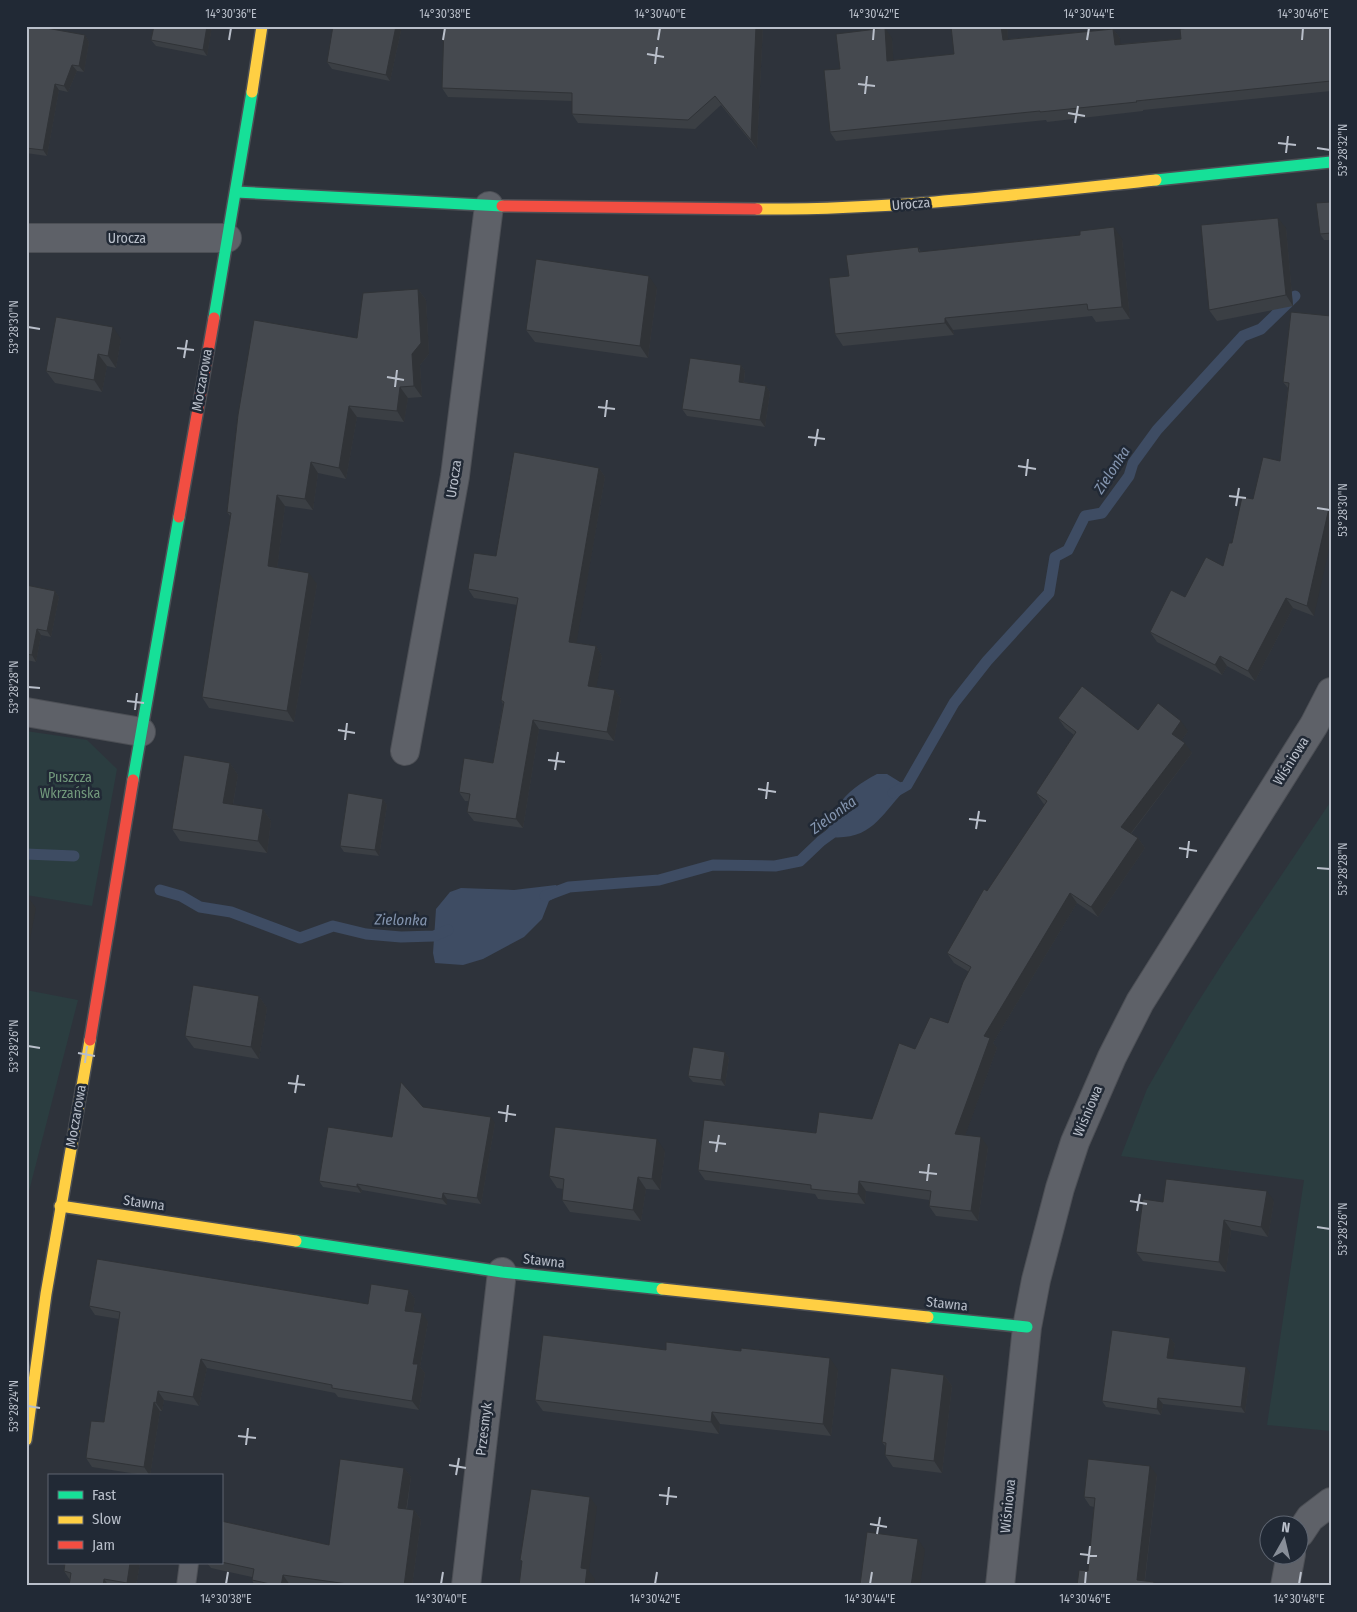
<svg xmlns="http://www.w3.org/2000/svg" width="1357" height="1612" viewBox="0 0 1357 1612" font-family="'Fira Sans Condensed',sans-serif">
	<rect width="100%" height="100%" fill="#2e333b"/>
	<!-- green -->
	<g fill="#2b3d40">
		<path d="M26,731l61,9 30,29 -25,137 -66,-11z"/>
		<path d="M1331,801v630l-64,-6 37,-245 -183,-24 26,-67 42,-73 37,-58z"/>
		<path d="M26,990l52,10 -52,203z"/>
	</g>
	<!-- water -->
	<g fill="#3e4c63">
		<path d="M877,774h10l21,13c-27,26 -34,54 -79,50l-7,5 -4,-5c14,-8 12,-17 19,-29 9,-16 25,-26 40,-34z"/>
		<path d="M556,885l6,9 -13,7 -7,18 -18,18 -41,22 -20,6 -28,-2 -2,-10 3,-44 14,-17 11,-4 53,2z"/>
	</g>
	<g fill="none" stroke-linecap="round" stroke-linejoin="round">
		<!-- stream -->
		<g stroke="#3e4c63" stroke-width="11">
			<path d="M893,793l14,-8 47,-82 33,-42 62,-68 6,-36 13,-7 17,-34 17,-3 27,-37 4,-13 24,-33 86,-94 18,-7 34,-33"/>
			<path d="M26,854l48,2"/>
			<path d="M160,890l21,6 19,11 31,5 69,26 33,-12 33,8 35,3 33,-1 14,-6"/>
			<path d="M545,896l24,-9 90,-7 54,-15 62,1 25,-5 21,-20 11,-8"/>
		</g>
		<!-- lane casing -->
		<g stroke="#4c4f55" stroke-width="20">
			<path id="lane" d="M186,1586l3,-23"/>
		</g>
		<!-- street casing -->
		<g stroke="#4c4f55" stroke-width="30">
			<g id="street">
				<path d="M26,238h201"/>
				<path d="M26,712l115,20"/>
				<path d="M405,751l50,-275 34,-270"/>
				<path d="M1300,1533l10,-15 21,-16"/>
				<path d="M466,1586l36,-314"/>
				<path d="M1000,1586l27,-259 9,-47 24,-92 15,-46 37,-85 28,-55 174,-277 17,-33"/>
				<path d="M1285,1586l6,-32"/>
			</g>
		</g>
		<!-- fast casing -->
		<g stroke="#4c4f55" stroke-width="14">
			<g id="fast">
				<path d="M1156,180l175,-18"/>
				<path d="M236,192l266,14"/>
				<path d="M214,318l38,-226"/>
				<path d="M133,780l46,-263"/>
				<path d="M296,1241l206,31 160,17"/>
				<path d="M928,1317l99,10"/>
			</g>
		</g>
		<!-- slow casing -->
		<g stroke="#4c4f55" stroke-width="14">
			<g id="slow">
				<path d="M252,92l10,-66"/>
				<path d="M757,209c134,1 266,-15 399,-29"/>
				<path d="M60,1206l236,35"/>
				<path d="M662,1289l266,28"/>
				<path d="M26,1440l20,-146 44,-254"/>
			</g>
		</g>
		<!-- jam casing -->
		<g stroke="#4c4f55" stroke-width="14">
			<g id="jam">
				<path d="M502,206l255,3"/>
				<path d="M179,517l35,-199"/>
				<path d="M90,1040l43,-260"/>
			</g>
		</g>
		<!-- lane -->
		<use href="#lane" stroke="#5e6168" stroke-width="18"/>
		<!-- street -->
		<use href="#street" stroke="#5e6168" stroke-width="28"/>
		<!-- fast -->
		<use href="#fast" stroke="#16e098" stroke-width="11"/>
		<!-- slow -->
		<use href="#slow" stroke="#ffcf43" stroke-width="11"/>
		<!-- jam -->
		<use href="#jam" stroke="#f24e42" stroke-width="11"/>
	</g>
	<!-- wall -->
	<g fill="#3b3f44">
		<path d="M26,26l59,9 4,7 -5,30 -7,-1 -9,21 -9,-2 -12,66 -21,-3z"/>
		<path d="M154,26h58l-5,30 -51,-10 -5,-6z"/>
		<path d="M402,26l-12,55 -58,-12 -5,-7z"/>
		<path d="M763,26l-6,123 -36,-44 -26,24 -117,-6 -6,-9v-13l-124,-4 -6,-9z"/>
		<path d="M1007,26l1,13 105,-10 7,9v6l211,-18v65l-188,19v1l-96,11 -1,-2 -210,21 -6,-9 10,-63 52,-31 1,22 61,-6z"/>
		<path d="M1331,202v38h-7l-4,-6z"/>
		<path d="M1286,228l7,78 -76,15 -8,-11z"/>
		<path d="M1122,239l8,80 -34,3 -4,-6 -139,14 1,5 -111,11 -8,-12 83,-87 3,5z"/>
		<path d="M657,288l-9,70 -113,-16 -9,-12z"/>
		<path d="M418,289l8,11 3,54 -9,11 2,32 -14,1 -4,24 -47,-5 -11,62 -28,-6 -5,37 -28,-4 -8,62 40,16 -23,138 -85,-14 -7,-11 29,-180 -4,-5 130,-174z"/>
		<path d="M1291,312l23,304 -21,-8 -38,73 -28,-15 -5,9 -65,-33 -7,-10 35,-35 38,-31 9,-23 21,-44 27,-38 8,-73 -5,-6z"/>
		<path d="M121,339l-5,29 -9,-2 -5,26 -47,-9 -9,-12z"/>
		<path d="M741,365l4,6 -1,11 22,4 4,6 -5,35 -78,-11 -5,-7z"/>
		<path d="M599,468l6,9 -29,166 20,3 6,10 -6,31 19,3 6,9 -7,42 -75,-12 -16,99 -49,-7 -7,-9 2,-11h-4l-6,-9 34,-29 10,-59 -2,-4 16,-95 -43,-7 -6,-9 28,-33z"/>
		<path d="M26,585l29,6 4,6 -8,40 -10,-2 -5,27 -10,-2z"/>
		<path d="M1058,718l80,12 50,1 -7,10 11,12 -61,81 7,4 7,10 -47,69 -21,-14 -84,140 4,5 -32,87 23,12 -10,74 -42,-5 -7,-10v-6l-63,-9 -1,13 -47,-5 -3,-5 -110,-14 -7,-10 118,-37 56,-14 43,-70 33,-26 21,-51 -15,-9 -7,-10 40,-62 58,-86 -2,-2 -7,-10 38,-58 -9,-7z"/>
		<path d="M230,763l8,12 -5,30 30,4 8,12 -4,32 -87,-12 -8,-12z"/>
		<path d="M383,799l4,6 -8,51 -35,-4 -4,-6z"/>
		<path d="M259,996l8,12 -8,51 -65,-11 -9,-12z"/>
		<path d="M725,1052l4,6 -4,28 -32,-4 -5,-6z"/>
		<path d="M423,1107l72,16 -14,81 -34,-5v6l-85,-15 -1,3 -38,-6 -4,-6 73,-44z"/>
		<path d="M665,1151l-5,39 -14,-1 -5,32 -71,-9 -8,-12 1,-11 -6,-1 -8,-12z"/>
		<path d="M1274,1201l-6,36 -37,-7 -5,42 -83,-11 -7,-9 27,-50z"/>
		<path d="M409,1290l6,9 -2,13 15,10 -8,45 5,6 -6,37 -81,-13 -3,-4 -128,-25 -8,38 -35,-6 -2,11h-2l-10,65 -58,-9 -6,-9 18,-36 15,-103 -24,-4 -6,-9 279,-2z"/>
		<path d="M1170,1338l5,6 -3,15 78,14 -5,40 -82,-9 -2,11 -55,-8 -4,-6z"/>
		<path d="M666,1350l172,20 -7,66 -111,-12 -1,10 -176,-23 -8,-11z"/>
		<path d="M944,1375l8,11 -10,87 -49,-6 -8,-12 1,-8 -4,-5z"/>
		<path d="M404,1468l7,9 -4,32 7,1 7,10 -9,66h-157l-3,-6v-3l-41,-9 -4,-5h14v-42l108,24z"/>
		<path d="M1157,1475l-12,106 9,1 3,4h-88h8l11,-15 6,-64 -4,-1 -6,-9z"/>
		<path d="M65,1563h75l-4,23h-67l1,-6 -6,-9z"/>
	</g>
	<!-- shaded-wall -->
	<g fill="#303337">
		<path d="M207,26h5l-5,30 -4,-6z"/>
		<path d="M396,26h6l-12,55 -4,-6z"/>
		<path d="M756,26h7l-6,123 -6,-9z"/>
		<path d="M1001,26h6l2,23 -6,-9z"/>
		<path d="M885,28l7,10 2,32 -7,-9z"/>
		<path d="M1113,29l7,9 1,16 -6,-9z"/>
		<path d="M85,35l4,7 -5,30 -5,-6z"/>
		<path d="M72,65l5,6 -9,21 -4,-6z"/>
		<path d="M55,84l4,6 -12,66 -4,-6z"/>
		<path d="M1278,218l8,10 7,78 -7,-11z"/>
		<path d="M1114,227l8,12 8,80 -8,-12z"/>
		<path d="M649,276l8,12 -9,70 -8,-12z"/>
		<path d="M418,289l8,11 3,54 -9,11 2,32 -8,-11 -2,-32z"/>
		<path d="M945,318l8,12 1,5 -9,-12z"/>
		<path d="M113,327l8,12 -5,29 -8,-12z"/>
		<path d="M98,354l9,12 -5,26 -8,-12z"/>
		<path d="M741,365l4,6 -2,17 -4,-6z"/>
		<path d="M766,386l4,6 -5,35 -5,-7z"/>
		<path d="M400,387l8,11 -4,24 -7,-11z"/>
		<path d="M349,406l8,11 -11,62 -7,-11z"/>
		<path d="M311,462l7,11 -5,37 -8,-11z"/>
		<path d="M599,468l6,9 -30,174 -6,-9z"/>
		<path d="M277,495l8,11 -9,71 -8,-11z"/>
		<path d="M1331,499v41l-17,76 -7,-10z"/>
		<path d="M309,573l8,11 -23,138 -7,-11z"/>
		<path d="M55,591l4,6 -8,40 -4,-6z"/>
		<path d="M1286,598l7,10 -38,73 -7,-10z"/>
		<path d="M37,629l4,6 -5,27 -4,-7z"/>
		<path d="M596,646l6,10 -7,39 -7,-9z"/>
		<path d="M1220,656l7,10 -5,9 -7,-10z"/>
		<path d="M615,690l6,9 -7,42 -7,-9z"/>
		<path d="M533,720l6,9 -16,99 -7,-9z"/>
		<path d="M1181,721l7,10 -9,13 -7,-10z"/>
		<path d="M1185,743l7,10 -64,84 -7,-10z"/>
		<path d="M230,763l8,12 -7,40 -8,-12z"/>
		<path d="M383,799l4,6 -8,51 -4,-6z"/>
		<path d="M263,809l8,12 -4,32 -9,-12z"/>
		<path d="M1138,838l7,10 -47,69 -7,-10z"/>
		<path d="M1070,893l7,10 -84,140 4,5 -35,96 -7,-10 29,-98z"/>
		<path d="M27,896l9,12 -10,52v-58z"/>
		<path d="M259,996l8,12 -8,51 -8,-12z"/>
		<path d="M725,1052l4,6 -4,28 -4,-6z"/>
		<path d="M491,1117l4,6 -14,81 -4,-6z"/>
		<path d="M981,1137l7,10 -10,74 -7,-10z"/>
		<path d="M657,1139l8,12 -5,39 -8,-11z"/>
		<path d="M638,1177l8,12 -5,32 -8,-11z"/>
		<path d="M859,1181l7,10 -1,13 -7,-10z"/>
		<path d="M357,1184l5,6 -1,3 -4,-6z"/>
		<path d="M1267,1191l7,10 -6,36 -7,-10z"/>
		<path d="M443,1193l4,6v6l-5,-6z"/>
		<path d="M1224,1220l7,10 -5,42 -7,-10z"/>
		<path d="M409,1290l6,9 -3,21 -7,-9z"/>
		<path d="M422,1313l6,9 -8,45 5,6 -6,37 -7,-9 1,-37z"/>
		<path d="M1170,1338l5,6 -3,20 -5,-6z"/>
		<path d="M830,1358l8,12 -7,66 -8,-12z"/>
		<path d="M201,1359l6,9 -8,38 -6,-9z"/>
		<path d="M1246,1367l4,6 -5,40 -4,-6z"/>
		<path d="M944,1375l8,11 -10,87 -8,-12z"/>
		<path d="M158,1391l6,9 -2,11 -6,-8z"/>
		<path d="M1158,1398l5,6 -2,11 -4,-6z"/>
		<path d="M154,1402l6,9 -10,65 -6,-9z"/>
		<path d="M712,1412l8,12 -1,10 -8,-12z"/>
		<path d="M1150,1466l7,9 -13,111 -7,-6z"/>
		<path d="M404,1468l7,9 -6,40 -7,-9z"/>
		<path d="M590,1497l7,10 -8,64 6,8 -1,7h-9l-4,-18z"/>
		<path d="M414,1510l7,10 -9,66h-8z"/>
		<path d="M918,1539l7,11 -5,36h-9z"/>
		<path d="M130,1563h10l-4,23h-7l-2,-3z"/>
		<path d="M283,1575l7,10v1h-9z"/>
		<path d="M104,1579l5,7h-6z"/>
	</g>
	<!-- building -->
	<g fill="#45494f" stroke="#303337">
		<path d="M26,26h9l50,9 -6,31 -7,-1 -8,21 -9,-2 -12,66 -17,-2z"/>
		<path d="M154,26h53l-4,24 -52,-10z"/>
		<path d="M333,26h63l-10,49 -59,-13z"/>
		<path d="M444,26h312l-5,114 -36,-44 -27,24 -116,-6v-21l-130,-5z"/>
		<path d="M951,26h50l2,14 110,-11 2,16 66,-6 -1,-10 30,-3h121v55l-195,20 1,1 -97,10v-1l-210,21 -6,-62 16,-1 -4,-35 49,-6 2,33 67,-7z"/>
		<path d="M1331,202v31l-11,1 -4,-31z"/>
		<path d="M1278,218l8,77 -77,15 -8,-85z"/>
		<path d="M1114,227l8,80 -34,3 -1,-6 -142,14v5l-110,11 -6,-56 20,-2 -3,-21 72,-8 1,5 161,-17v-4z"/>
		<path d="M536,259l113,17 -9,70 -114,-16z"/>
		<path d="M418,289l3,54 -9,11 2,32 -14,1 -3,24 -48,-5 -10,62 -28,-6 -6,37 -28,-4 -9,71 41,7 -22,138 -85,-14 29,-184 -4,-1 11,-97 16,-95 103,18 6,-45z"/>
		<path d="M1291,312l40,4v183l-24,107 -21,-8 -38,73 -28,-15 -5,9 -65,-33 21,-42 14,7 21,-40 17,9 6,-23h3l10,-46 11,2 10,-42 17,4 9,-78 -6,-1z"/>
		<path d="M56,317l57,10 -5,29 -10,-2 -4,26 -48,-9z"/>
		<path d="M690,358l51,7 -2,17 27,4 -6,34 -78,-11z"/>
		<path d="M514,452l85,16 -30,174 27,4 -8,40 27,4 -8,42 -74,-12 -17,99 -49,-7 3,-18 -11,-2 5,-34 29,5 11,-61 -3,-2 17,-102 -50,-9 6,-36 22,3z"/>
		<path d="M26,585l29,6 -8,40 -10,-2 -5,26 -6,-1z"/>
		<path d="M1082,686l56,44 20,-27 23,18 -9,13 13,9 -64,84 17,11 -47,69 -21,-14 -86,143 6,2 -35,96 26,3 -10,74 -42,-5 2,-15 -72,-10 -1,13 -47,-5v-4l-113,-15 6,-50 112,13 3,-21 53,7 27,-76 16,6 15,-32 18,6 15,-41 8,-15 -24,-14 37,-64 3,2 60,-90 -11,-8 40,-61 -18,-14z"/>
		<path d="M184,755l46,8 -7,40 40,6 -5,32 -86,-12z"/>
		<path d="M348,793l35,6 -8,51 -35,-4z"/>
		<path d="M193,985l66,11 -8,51 -66,-11z"/>
		<path d="M693,1047l32,5 -4,28 -33,-4z"/>
		<path d="M401,1082l22,25 68,10 -14,81 -34,-5 -1,6 -85,-15v3l-38,-6 9,-54 64,10z"/>
		<path d="M555,1127l102,12 -5,40 -14,-2 -5,33 -71,-10 2,-21 -15,-3z"/>
		<path d="M1166,1179l101,12 -6,36 -37,-7 -5,42 -83,-10 7,-53 20,3z"/>
		<path d="M97,1259l271,45 3,-20 38,6 -4,21 17,2 -9,51h5l-6,37 -80,-13v-3l-131,-26 -8,38 -35,-6 -2,12 -2,-1 -10,65 -58,-9 5,-37 13,1 16,-110 -31,-6z"/>
		<path d="M1112,1330l58,8 -3,20 79,9 -5,40 -83,-9 -1,11 -55,-8z"/>
		<path d="M543,1335l123,15v-8l75,9v-3l89,10 -7,66 -111,-12 -1,10 -176,-22z"/>
		<path d="M891,1368l53,7 -10,86 -49,-6 1,-12 -4,-1z"/>
		<path d="M340,1459l64,9 -6,40 16,2 -10,76h-42l-79,-11 -2,11h-2l-27,-6 2,-11 -33,-7v-41l108,24z"/>
		<path d="M1088,1459l62,7 -13,114 17,2v4h-85v-1l8,1 2,-16 9,1 7,-73 -11,-1z"/>
		<path d="M531,1489l59,8 -9,71 6,1 -2,17h-66l3,-25 -2,-1z"/>
		<path d="M867,1532l51,7 -7,47 -51,-1z"/>
		<path d="M65,1563h65l-3,20 -23,-4 -1,7h-34l2,-13 -7,-2z"/>
	</g>
	<!-- ticks -->
	<path fill="none" stroke="#b9bfca" stroke-width="2" d="M229,40l2,-12M443,40l2,-12M658,40l2,-12M873,40l1,-12M1087,40l2,-12M1302,40l1,-12M647,54l17,3M655,64l2,-17M858,84l17,2M865,94l2,-18M1068,113l17,3M1075,123l3,-17M1278,143l18,2M1317,148l13,2M1286,153l2,-17M28,327l12,2M177,348l17,2M184,358l3,-18M387,377l17,3M395,387l2,-17M598,407l17,2M605,417l2,-17M808,437l17,2M815,446l3,-17M1018,466l18,3M1026,476l2,-17M1229,496l17,2M1236,506l3,-18M1317,508l13,2M28,687l12,1M127,701l17,2M135,710l2,-17M338,730l17,3M345,740l2,-17M548,760l17,2M555,770l3,-18M758,789l18,3M766,799l2,-17M969,819l17,2M976,829l3,-18M1179,848l18,3M1187,858l2,-17M1317,868l13,1M28,1046l12,2M78,1053l17,3M85,1063l2,-17M288,1083l17,2M295,1093l3,-18M498,1112l18,3M506,1122l2,-17M709,1142l17,2M716,1152l3,-17M919,1172l18,2M927,1181l2,-17M1130,1201l17,3M1137,1211l3,-17M1317,1227l13,2M28,1406l12,2M238,1436l18,2M246,1445l2,-17M449,1465l17,3M456,1475l3,-17M659,1495l18,2M667,1505l2,-18M870,1524l17,3M877,1534l3,-17M1080,1554l17,2M1088,1564l2,-18M226,1584l2,-12M441,1584l2,-12M655,1584l2,-12M870,1584l2,-12M1085,1584l1,-12M1299,1584l2,-12"/>
	<g text-anchor="middle" dominant-baseline="central" stroke-width="5" stroke-linejoin="round" paint-order="stroke">
		<!-- street labels -->
		<g font-size="14" fill="#b9bfca" stroke="#212935">
			<text transform="translate(911 204) rotate(-5)">Urocza</text>
			<text x="127" y="238">Urocza</text>
			<text transform="translate(202 380) rotate(-80)">Moczarowa</text>
			<text transform="translate(454 479) rotate(-81)">Urocza</text>
			<text transform="translate(1291 761) rotate(-58)">Wiśniowa</text>
			<text transform="translate(1088 1111) rotate(-67)">Wiśniowa</text>
			<text transform="translate(76 1116) rotate(-80)">Moczarowa</text>
			<text transform="translate(144 1203) rotate(8)">Stawna</text>
			<text transform="translate(544 1261) rotate(6)">Stawna</text>
			<text transform="translate(947 1304) rotate(6)">Stawna</text>
			<text transform="translate(484 1429) rotate(-83)">Przesmyk</text>
			<text transform="translate(1008 1506) rotate(-84)">Wiśniowa</text>
		</g>
		<!-- park labels -->
		<g font-size="14" fill="#72997c" stroke="#212935">
			<text x="70" y="777">Puszcza<tspan x="70" dy="16">Wkrzańska</tspan></text>
		</g>
		<!-- water labels -->
		<g font-size="15" font-style="italic" fill="#8495af" stroke="#212935">
			<text transform="translate(1112 470) rotate(-57)">Zielonka</text>
			<text transform="translate(833 815) rotate(-36)">Zielonka</text>
			<text transform="translate(401 920) rotate(1)">Zielonka</text>
		</g>
	</g>
	<!-- border -->
	<rect width="1357" height="1612" fill="none" stroke="#212935" stroke-width="55"/>
	<!-- legend -->
	<rect x="48" y="1474" width="175" height="90" fill="#212935" stroke="#5e6571"/>
	<rect x="58" y="1491" width="25" height="8" fill="#16e098" stroke="#5e6571"/>
	<text x="92" y="1500" font-size="15" fill="#b9bfca">Fast</text>
	<rect x="58" y="1516" width="25" height="8" fill="#ffcf43" stroke="#5e6571"/>
	<text x="92" y="1524" font-size="15" fill="#b9bfca">Slow</text>
	<rect x="58" y="1541" width="25" height="8" fill="#f24e42" stroke="#5e6571"/>
	<text x="92" y="1550" font-size="15" fill="#b9bfca">Jam</text>
	<!-- north arrow -->
	<g transform="translate(1284 1540) rotate(8)"><circle r="24" fill="#212935" stroke="#5e6571"/>
	<path d="M0-4L9 19L0 12L-9 19Z" fill="#888e98"/>
	<text y="-8" font-size="14" font-weight="bold" text-anchor="middle" fill="#b9bfca">N</text>
	</g>
	<rect x="28" y="28" width="1302" height="1556" fill="none" stroke="#b9bfca" stroke-width="2"/>
	<g font-size="12" text-anchor="middle" fill="#b9bfca">
		<text x="231" y="18">14°30'36"E</text>
		<text x="445" y="18">14°30'38"E</text>
		<text x="660" y="18">14°30'40"E</text>
		<text x="874" y="18">14°30'42"E</text>
		<text x="1089" y="18">14°30'44"E</text>
		<text x="1303" y="18">14°30'46"E</text>
		<text transform="translate(1343 150) rotate(-90)" y="4">53°28'32"N</text>
		<text transform="translate(14 327) rotate(-90)" y="4">53°28'30"N</text>
		<text transform="translate(1343 510) rotate(-90)" y="4">53°28'30"N</text>
		<text transform="translate(14 687) rotate(-90)" y="4">53°28'28"N</text>
		<text transform="translate(1343 869) rotate(-90)" y="4">53°28'28"N</text>
		<text transform="translate(14 1046) rotate(-90)" y="4">53°28'26"N</text>
		<text transform="translate(1343 1229) rotate(-90)" y="4">53°28'26"N</text>
		<text transform="translate(14 1406) rotate(-90)" y="4">53°28'24"N</text>
		<text x="226" y="1603">14°30'38"E</text>
		<text x="441" y="1603">14°30'40"E</text>
		<text x="655" y="1603">14°30'42"E</text>
		<text x="870" y="1603">14°30'44"E</text>
		<text x="1085" y="1603">14°30'46"E</text>
		<text x="1299" y="1603">14°30'48"E</text>
	</g>
</svg>
